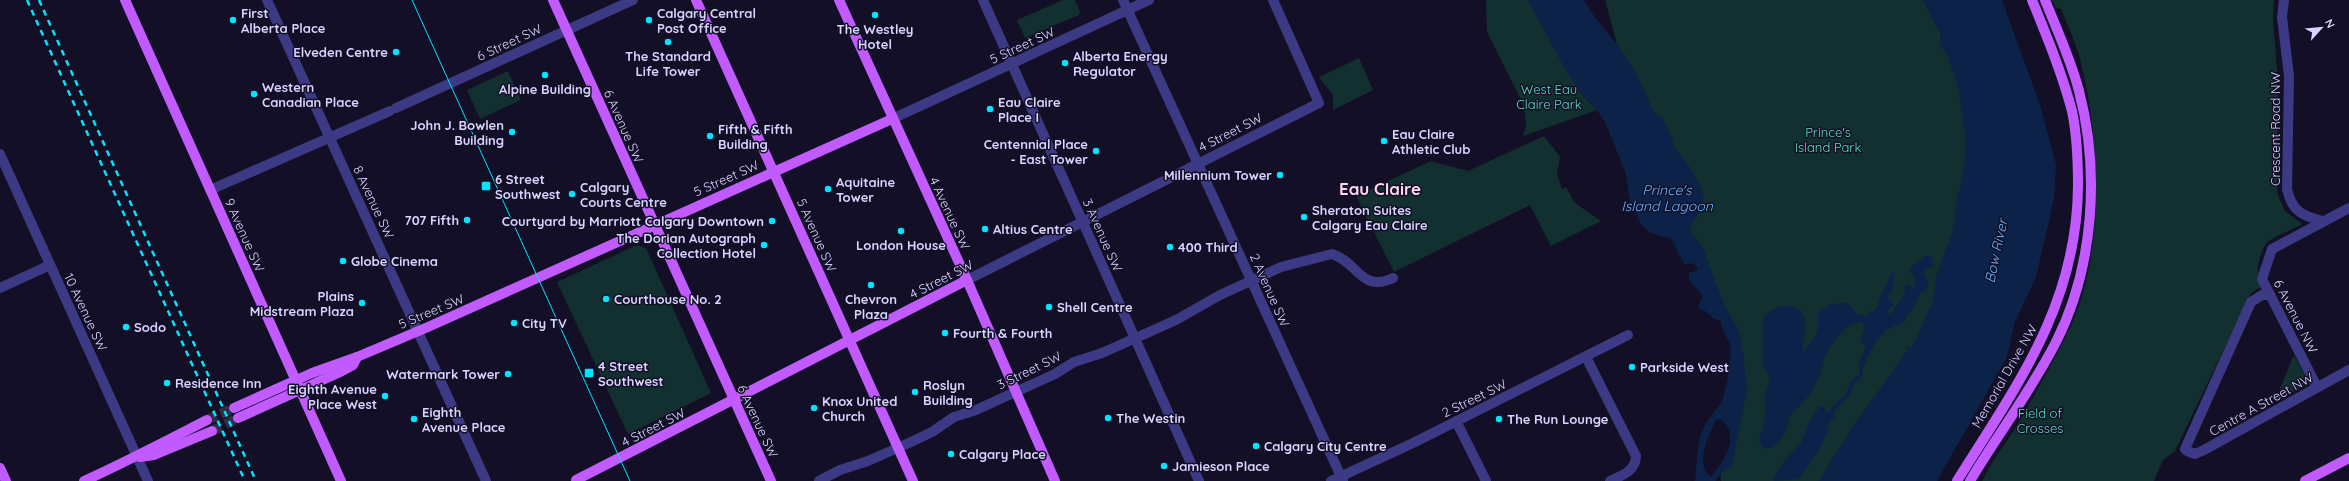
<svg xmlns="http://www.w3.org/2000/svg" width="2349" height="481" viewBox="0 0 2349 481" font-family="Quicksand,sans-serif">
	<rect width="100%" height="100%" fill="#130f26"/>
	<!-- green -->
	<g fill="#12302f">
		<path d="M1063,0h12l6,14 -56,24 -8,-18z"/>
		<path d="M1486,0h42l53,93 16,17 -74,26 3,-10 -1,-12 -4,-14 -34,-68z"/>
		<path d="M1605,0h321l15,29 20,58 8,55 -8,70 -25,90 -21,46 -92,133h-102l-1,-11 11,-18 9,-99 -50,-112 -69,-182z"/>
		<path d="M2052,0h222l-1,20 5,63 -1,110 8,18 17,13c-10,6 -23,10 -33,17 -10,8 -15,36 -8,46l-10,6 -76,158 -12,9 -9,21h-172c10,-21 25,-39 37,-59 17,-29 33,-58 48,-88 38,-73 34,-192 14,-271 -4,-18 -13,-36 -20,-54l-6,-2z"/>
		<path d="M1359,58l14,32 -40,20v-15l-14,-18z"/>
		<path d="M508,71l13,29 -41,19 -13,-29z"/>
		<path d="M1544,136l16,21 -3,17 5,15 4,-2 9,16 26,18 -50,25 -21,-41 -136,67 -38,-76 75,-35 37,10z"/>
		<path d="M637,245l9,3 65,145 -83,41 -71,-152z"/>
		<path d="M2293,357h2l14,26 -34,18z"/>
	</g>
	<!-- water -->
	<g fill="#0c2248" fill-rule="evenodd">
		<path d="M1528,0h56c10,19 25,33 37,50 9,12 17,27 23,40 5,10 6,19 15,27h3l11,24v4c10,12 35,44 30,59 -3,10 -12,17 -13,28l12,13 20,55 17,32 4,20 4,37 -15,77 -10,6 -7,9h-20c2,-17 1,-39 9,-54 4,-8 11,-16 16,-22 6,-8 12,-50 10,-60 -3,-7 -8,-16 -10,-25l-6,-1 -10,-9 -3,1 -3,-5 5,-10 -14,-16v-7l8,-2 1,-3 -5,-5 -8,2 -14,-26 -20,-6 -10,-9 -12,-26 -3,-24 -20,-50 -9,-14 -16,-17 -16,-24zM1720,419c22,16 4,42 -9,58 -17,-11 -2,-43 5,-57z"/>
		<path d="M1923,0h79l38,105 16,60 -2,34 -18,78 -21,45 -8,35 -70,124h-118l32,-52 56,-78 -1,-3 7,-2 20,-45 3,-24 18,-50 1,-19 9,-37 2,-30 -8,-53 -10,-32 -8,-11v-11z"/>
		<path d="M1925,256h6l3,10 -11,6 6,12 -2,5 -7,4 -7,17 -7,6v5l-20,9 -11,12 -12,25 -1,9 -8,8 -5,12 -15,15 -1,5 3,4h-6l-4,15 -8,17 -20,27 -24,2v-4l12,-19 15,-14 7,-20 12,-18h2l6,8 4,-8 14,-12 5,-12 8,-8v-11l7,-17 -6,-5 4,-12 -1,-7c-18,0 -30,20 -38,34 -3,6 -3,14 -6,21 -5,12 -17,30 -28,36 -2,14 -12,38 -28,35l-4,-7 7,-30 -2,-12 6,-20c0,-6 -5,-8 -7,-13 -1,-3 -1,-42 0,-45 3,-15 32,-21 40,-7 5,11 1,26 -1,37l1,1 15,-19v-21l13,-8 16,-1 11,12 7,1 13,-9c1,-13 9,-21 13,-33l4,-2 -3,19 -3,3 -1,4 6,7 -6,4v4l3,1 15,-22 -4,-4 6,-4 4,5 2,-1 1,-10 -6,-9z"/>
	</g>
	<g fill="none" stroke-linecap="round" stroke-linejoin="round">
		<!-- major-tunnel -->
		<g stroke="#312d47" stroke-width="10" stroke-dasharray="10 5" stroke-linecap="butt">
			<path d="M207,420l27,-12"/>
			<path d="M212,431l26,-13"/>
		</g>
		<!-- minor -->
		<g stroke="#3d3a85" stroke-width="10">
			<path d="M267,0l219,481"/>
			<path d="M983,0l216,481"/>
			<path d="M1123,0l220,481"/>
			<path d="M2284,0l-2,17 7,59 -2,113c5,22 15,27 36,32"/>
			<path d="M396,108l237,-108"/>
			<path d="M892,119l257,-119"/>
			<path d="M0,154l148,327"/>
			<path d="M210,190l180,-79"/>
			<path d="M967,280l352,-177 -46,-103"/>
			<path d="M0,288l50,-23"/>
			<path d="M2270,295h-8l-11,7 -66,147 2,2 8,3 9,-4 145,-80"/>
			<path d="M1586,357l50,99c0,15 -15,20 -26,25"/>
			<path d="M2317,387l-55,-108 10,-30 77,-41"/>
			<path d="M1456,421l30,60"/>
			<path d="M819,481l21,-11 28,-9 43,-19 21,-10 22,-15 22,-7 79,-36 19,-12 28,-9 74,-33 44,-25 61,-28 51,-13c26,8 29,39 61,24"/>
			<path d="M1331,481l82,-38 215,-108"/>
		</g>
		<!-- major -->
		<g stroke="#c25bff" stroke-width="10">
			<path d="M125,0l216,481"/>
			<path d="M553,0l218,481"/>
			<path d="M696,0l217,481"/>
			<path d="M839,0l128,280 88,201"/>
			<path d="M234,408l78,-35 45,-16 71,-30 464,-208"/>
			<path d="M238,418l100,-45 15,-8 4,-8"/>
			<path d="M140,457l14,-2 58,-24"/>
			<path d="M0,468l6,13"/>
			<path d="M576,480l391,-200"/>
			<path d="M84,481c42,-19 82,-40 123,-61"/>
			<path d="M1957,481c60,-96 120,-176 121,-295 0,-24 -1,-51 -6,-75 -10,-38 -25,-74 -40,-111"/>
			<path d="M1970,481c28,-47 61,-90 86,-139 38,-75 44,-171 23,-251 -8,-31 -22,-61 -34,-91"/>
			<path d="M2305,481l44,-23"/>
		</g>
		<!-- tram -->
		<path stroke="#00e5ff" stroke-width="1" d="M412,0l218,481"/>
		<!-- rail -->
		<g stroke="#00e5ff" stroke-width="2.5" stroke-dasharray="6 5" stroke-linecap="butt">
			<path d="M27,0l218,481"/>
			<path d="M39,0l217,481"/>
		</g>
	</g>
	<!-- markers -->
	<g fill="#00e5ff" stroke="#130f26" stroke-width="1.5">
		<circle cx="875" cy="15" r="4"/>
		<circle cx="233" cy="20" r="4"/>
		<circle cx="649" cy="20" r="4"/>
		<circle cx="668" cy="42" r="4"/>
		<circle cx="396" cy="52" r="4"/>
		<circle cx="1065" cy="63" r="4"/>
		<circle cx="545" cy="75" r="4"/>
		<circle cx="254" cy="94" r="4"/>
		<circle cx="990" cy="109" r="4"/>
		<circle cx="512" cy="132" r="4"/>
		<circle cx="710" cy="136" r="4"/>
		<circle cx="1384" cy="141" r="4"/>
		<circle cx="1096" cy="151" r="4"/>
		<circle cx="1280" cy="175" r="4"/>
		<rect x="481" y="181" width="10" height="10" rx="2"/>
		<circle cx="828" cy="189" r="4"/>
		<circle cx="572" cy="194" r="4"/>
		<circle cx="1304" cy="217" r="4"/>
		<circle cx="467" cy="220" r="4"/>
		<circle cx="772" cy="221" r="4"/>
		<circle cx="985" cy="229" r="4"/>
		<circle cx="901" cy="231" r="4"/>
		<circle cx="764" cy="245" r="4"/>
		<circle cx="1170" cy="247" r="4"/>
		<circle cx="343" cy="261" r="4"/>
		<circle cx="871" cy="285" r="4"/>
		<circle cx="606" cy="299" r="4"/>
		<circle cx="362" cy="303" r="4"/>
		<circle cx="1049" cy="307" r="4"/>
		<circle cx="514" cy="323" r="4"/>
		<circle cx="126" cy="327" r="4"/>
		<circle cx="945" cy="333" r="4"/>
		<circle cx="1632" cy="367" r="4"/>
		<rect x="584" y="368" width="10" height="10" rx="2"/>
		<circle cx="508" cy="374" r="4"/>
		<circle cx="167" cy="383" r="4"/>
		<circle cx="915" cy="392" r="4"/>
		<circle cx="385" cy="396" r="4"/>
		<circle cx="814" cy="408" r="4"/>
		<circle cx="1108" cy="418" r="4"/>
		<circle cx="414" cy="419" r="4"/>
		<circle cx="1499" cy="419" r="4"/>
		<circle cx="1256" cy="446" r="4"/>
		<circle cx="951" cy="454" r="4"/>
		<circle cx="1164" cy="466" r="4"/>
	</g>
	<g text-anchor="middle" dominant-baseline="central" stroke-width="3" stroke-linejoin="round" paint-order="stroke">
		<!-- poi labels -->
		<g font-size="13" font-weight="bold" fill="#d9d4ff" stroke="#130f26" text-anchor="start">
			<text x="241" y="13">First<tspan x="241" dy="15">Alberta Place</tspan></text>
			<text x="657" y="13">Calgary Central<tspan x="657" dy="15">Post Office</tspan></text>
			<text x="875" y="29" text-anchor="middle">The Westley<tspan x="875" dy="15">Hotel</tspan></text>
			<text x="388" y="52" text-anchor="end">Elveden Centre</text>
			<text x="668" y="56" text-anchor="middle">The Standard<tspan x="668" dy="15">Life Tower</tspan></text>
			<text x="1073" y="56">Alberta Energy<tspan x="1073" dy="15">Regulator</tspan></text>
			<text x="262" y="87">Western<tspan x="262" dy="15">Canadian Place</tspan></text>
			<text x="545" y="89" text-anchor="middle">Alpine Building</text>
			<text x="998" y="102">Eau Claire<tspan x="998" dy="15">Place I</tspan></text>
			<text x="504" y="125" text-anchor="end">John J. Bowlen<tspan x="504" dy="15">Building</tspan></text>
			<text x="718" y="129">Fifth &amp; Fifth<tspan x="718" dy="15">Building</tspan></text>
			<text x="1392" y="134">Eau Claire<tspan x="1392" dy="15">Athletic Club</tspan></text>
			<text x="1088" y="144" text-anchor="end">Centennial Place<tspan x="1088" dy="15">- East Tower</tspan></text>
			<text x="1272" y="175" text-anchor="end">Millennium Tower</text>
			<text x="495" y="179">6 Street<tspan x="495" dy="15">Southwest</tspan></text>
			<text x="836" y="182">Aquitaine<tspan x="836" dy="15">Tower</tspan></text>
			<text x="580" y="187">Calgary<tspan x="580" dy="15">Courts Centre</tspan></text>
			<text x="1312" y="210">Sheraton Suites<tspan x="1312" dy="15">Calgary Eau Claire</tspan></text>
			<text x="459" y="220" text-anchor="end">707 Fifth</text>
			<text x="764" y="221" text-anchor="end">Courtyard by Marriott Calgary Downtown</text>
			<text x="993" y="229">Altius Centre</text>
			<text x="756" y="238" text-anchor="end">The Dorian Autograph<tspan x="756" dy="15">Collection Hotel</tspan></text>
			<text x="901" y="245" text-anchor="middle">London House</text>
			<text x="1178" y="247">400 Third</text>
			<text x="351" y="261">Globe Cinema</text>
			<text x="354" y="296" text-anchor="end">Plains<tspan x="354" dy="15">Midstream Plaza</tspan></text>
			<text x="614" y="299">Courthouse No. 2</text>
			<text x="871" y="299" text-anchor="middle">Chevron<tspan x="871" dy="15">Plaza</tspan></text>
			<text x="1057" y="307">Shell Centre</text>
			<text x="522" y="323">City TV</text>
			<text x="134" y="327">Sodo</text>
			<text x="953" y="333">Fourth &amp; Fourth</text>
			<text x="598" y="366">4 Street<tspan x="598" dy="15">Southwest</tspan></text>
			<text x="1640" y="367">Parkside West</text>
			<text x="500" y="374" text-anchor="end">Watermark Tower</text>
			<text x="175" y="383">Residence Inn</text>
			<text x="923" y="385">Roslyn<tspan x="923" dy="15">Building</tspan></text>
			<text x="377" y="389" text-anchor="end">Eighth Avenue<tspan x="377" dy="15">Place West</tspan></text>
			<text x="822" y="401">Knox United<tspan x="822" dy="15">Church</tspan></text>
			<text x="422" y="412">Eighth<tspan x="422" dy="15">Avenue Place</tspan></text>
			<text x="1116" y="418">The Westin</text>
			<text x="1507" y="419">The Run Lounge</text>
			<text x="1264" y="446">Calgary City Centre</text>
			<text x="959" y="454">Calgary Place</text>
			<text x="1172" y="466">Jamieson Place</text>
		</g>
		<!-- street labels -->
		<g font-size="13" fill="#d9d4ff" stroke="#130f26">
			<text transform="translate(509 42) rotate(-25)">6 Street SW</text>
			<text transform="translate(1022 45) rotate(-25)">5 Street SW</text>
			<text transform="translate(624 126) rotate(66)">6 Avenue SW</text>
			<text transform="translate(2275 129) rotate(-90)">Crescent Road NW</text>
			<text transform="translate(1230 132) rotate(-27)">4 Street SW</text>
			<text transform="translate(726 178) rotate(-24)">5 Street SW</text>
			<text transform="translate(374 202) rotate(65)">8 Avenue SW</text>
			<text transform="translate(950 213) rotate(65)">4 Avenue SW</text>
			<text transform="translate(245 235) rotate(66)">9 Avenue SW</text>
			<text transform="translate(817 235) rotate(66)">5 Avenue SW</text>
			<text transform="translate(1103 235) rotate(66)">3 Avenue SW</text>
			<text transform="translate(941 279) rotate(-27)">4 Street SW</text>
			<text transform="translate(1270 290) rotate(66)">2 Avenue SW</text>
			<text transform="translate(431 311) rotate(-23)">5 Street SW</text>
			<text transform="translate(86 312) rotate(65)">10 Avenue SW</text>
			<text transform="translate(2296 316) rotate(63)">6 Avenue NW</text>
			<text transform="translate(1029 370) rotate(-26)">3 Street SW</text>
			<text transform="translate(2004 376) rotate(-60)">Memorial Drive NW</text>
			<text transform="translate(1474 398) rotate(-26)">2 Street SW</text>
			<text transform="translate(2261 404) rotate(-29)">Centre A Street NW</text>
			<text transform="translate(758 421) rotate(65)">6 Avenue SW</text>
			<text transform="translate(653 427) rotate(-27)">4 Street SW</text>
		</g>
		<!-- park labels -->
		<g font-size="13" fill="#5fe0c0" stroke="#130f26">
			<text x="1549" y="89">West Eau<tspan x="1549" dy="15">Claire Park</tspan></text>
			<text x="1828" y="132">Prince's<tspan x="1828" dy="15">Island Park</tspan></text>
			<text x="2040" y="413">Field of<tspan x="2040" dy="15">Crosses</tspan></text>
		</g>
		<!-- water labels -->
		<g font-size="14" font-style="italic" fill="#62b6ff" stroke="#130f26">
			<text x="1667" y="190">Prince's<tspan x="1667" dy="16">Island Lagoon</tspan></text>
			<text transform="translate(1996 251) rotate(-78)">Bow River</text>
		</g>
		<!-- district labels -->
		<g font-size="17" font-weight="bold" fill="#ffd6f0" stroke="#130f26">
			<text x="1380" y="188">Eau Claire</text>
		</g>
	</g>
	<!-- north arrow -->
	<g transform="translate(2321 28) rotate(63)" stroke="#130f26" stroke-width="3" paint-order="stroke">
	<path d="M0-3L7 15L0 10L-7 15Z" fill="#d9d4ff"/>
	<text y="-6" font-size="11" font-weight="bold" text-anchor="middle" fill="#d9d4ff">N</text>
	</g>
</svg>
